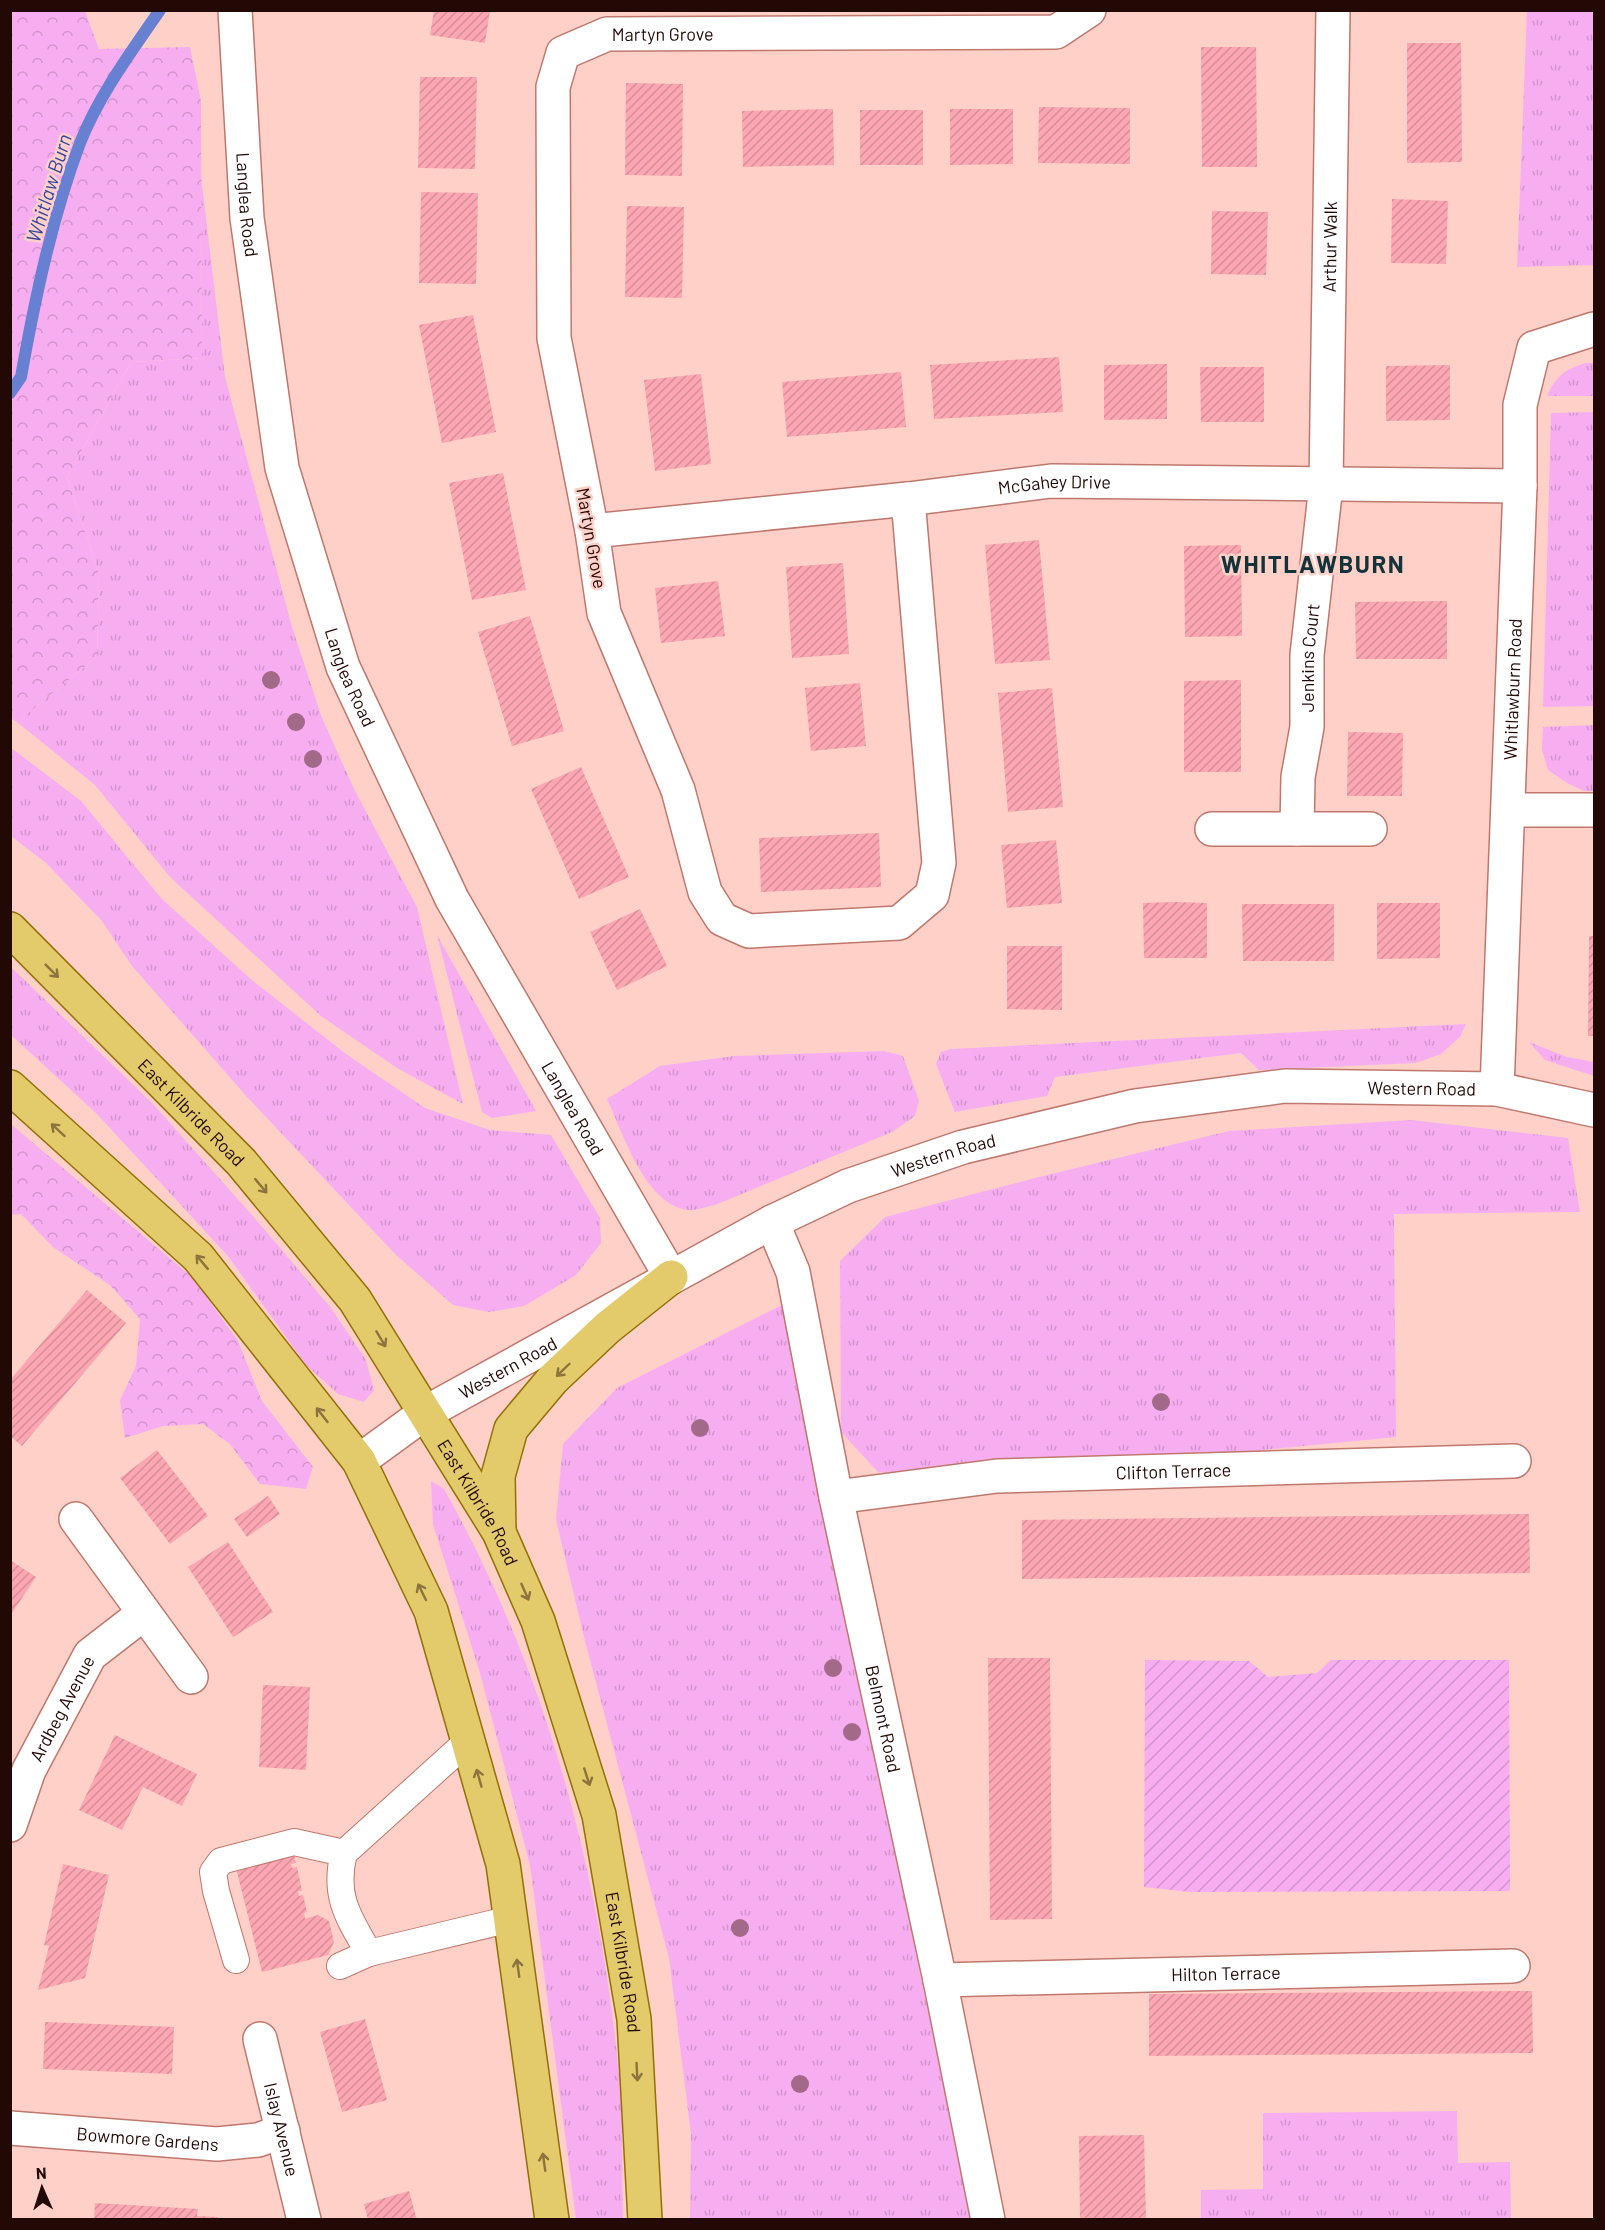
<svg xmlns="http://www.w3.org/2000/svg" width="1605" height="2230" viewBox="0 0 1605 2230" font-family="Barlow,sans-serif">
	<defs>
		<pattern id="grass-tufts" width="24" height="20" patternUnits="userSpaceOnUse" patternTransform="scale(1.5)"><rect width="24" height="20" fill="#f7aef1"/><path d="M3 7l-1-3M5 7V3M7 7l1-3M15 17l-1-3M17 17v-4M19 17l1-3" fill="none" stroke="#d394cd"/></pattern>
		<pattern id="forest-crowns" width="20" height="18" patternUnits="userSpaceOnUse" patternTransform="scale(1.5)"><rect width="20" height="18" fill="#f7aef1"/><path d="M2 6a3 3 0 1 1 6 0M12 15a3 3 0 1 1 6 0" fill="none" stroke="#d394cd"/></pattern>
		<pattern id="garden-furrows" width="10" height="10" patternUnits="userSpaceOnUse" patternTransform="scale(1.5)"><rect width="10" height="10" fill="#f7aef1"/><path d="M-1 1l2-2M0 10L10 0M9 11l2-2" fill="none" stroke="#d394cd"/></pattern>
		<pattern id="building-hatch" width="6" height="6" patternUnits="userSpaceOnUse" patternTransform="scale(1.5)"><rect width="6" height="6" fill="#fba6b2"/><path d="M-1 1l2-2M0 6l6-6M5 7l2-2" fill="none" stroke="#d78e98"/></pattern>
	</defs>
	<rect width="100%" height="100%" fill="#ffd0c7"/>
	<!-- grass -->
	<g fill="url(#grass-tufts)">
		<path d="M1527,11h67v254l-77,2z"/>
		<path d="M201,176l24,201 67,250 30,91 33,73 62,116 46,197 -66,-36 -76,-52 -151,-139 -75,-92 -78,-63 80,-65 2,-83 -32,-97 64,-115 71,-4z"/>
		<path d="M1586,363h8v33h-47c9,-20 18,-27 39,-33z"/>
		<path d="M1594,412v294l-51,1 8,-294z"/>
		<path d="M1594,725v66h-10l-17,-8 -19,-13 -6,-20 1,-23z"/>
		<path d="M10,747l71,54 81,98 91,82 93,73 79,54 65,22 61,5 49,83 1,25 -25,32 -52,31 -35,6 -36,-7 -57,-50 -148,-157 -116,-132 -30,-45 -56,-58 -35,-27z"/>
		<path d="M437,935l99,176 -44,7 -10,-6z"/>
		<path d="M11,967l142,137 99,111 79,93 35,52 8,30 -10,12 -26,-8 -32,-29 -78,-109 -132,-143 -85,-78z"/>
		<path d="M1466,1024l-6,13 -19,17 -25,9 -157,7 -18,-17 -186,24 -8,19 -92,16 -19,-48 5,-12 10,-3z"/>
		<path d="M1529,1042l38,15 27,5v14l-49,-16z"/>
		<path d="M884,1051l19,5 16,45 -4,15 -23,16 -177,73c-7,1 -19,6 -27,5 -43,-5 -65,-77 -81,-111l53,-33 74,-10z"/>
		<path d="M1411,1120l157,18 12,74 -186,2 2,223 -185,18 -300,21 -33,-4 -37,-40 -1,-171 45,-44 150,-39 194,-47z"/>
		<path d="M782,1305c60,306 128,609 188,914h-280l1,-85 -22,-176 -84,-317 -29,-121 7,-76 54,-56z"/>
		<path d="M431,1481l13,8c101,179 156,382 175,586 4,47 3,97 4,144h-47l-46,-354 -50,-192 -47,-149z"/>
		<path d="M1457,2111l1,52 52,-1 1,57h-310v-29l62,-1v-76z"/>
	</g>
	<!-- forest -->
	<g fill="url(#forest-crowns)">
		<path d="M11,10l74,1 14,38 91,-2 11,54 1,257 -71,4 -64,115 32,97 -2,83 -80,65 -7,-4z"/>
		<path d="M11,1124l182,154 45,63 24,60 51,66 -7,22 -46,-5 -30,-40 -27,-20 -40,2 -38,12 -5,-38 16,-34 4,-47 -30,-34 -57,-38 -32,-33 -10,1z"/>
	</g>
	<!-- garden -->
	<path fill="url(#garden-furrows)" d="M1145,1660l104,1 19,16 49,-4 14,-13h178l1,231 -320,1 -46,-5z"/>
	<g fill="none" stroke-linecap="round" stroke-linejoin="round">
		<!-- stream -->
		<path stroke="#6880d2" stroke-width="12" d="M10,393l11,-16c14,-79 31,-159 59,-234 19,-48 51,-91 80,-133"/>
	</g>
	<!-- building -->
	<g fill="url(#building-hatch)">
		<path d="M434,10h56l-5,33 -55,-8z"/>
		<path d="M1407,43h54l1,119 -55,1z"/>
		<path d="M1201,47h55l1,120h-55z"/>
		<path d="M420,77h57l-2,92 -57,-1z"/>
		<path d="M626,83l57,1 -1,92 -57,-1z"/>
		<path d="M1039,107l91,1v56l-92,-1z"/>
		<path d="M833,109l1,56 -91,2 -1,-56z"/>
		<path d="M950,109h63v55l-63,1z"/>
		<rect x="860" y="110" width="63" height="55"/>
		<path d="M421,192l57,1 -2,91 -57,-1z"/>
		<path d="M1392,199l56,2 -2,63 -55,-1z"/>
		<path d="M627,206l57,1 -2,91 -57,-1z"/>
		<path d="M1212,211l56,1 -2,63 -55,-1z"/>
		<path d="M473,315l23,117 -54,11 -23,-118z"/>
		<path d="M1059,357l4,55 -129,7 -4,-54z"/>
		<path d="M1167,364v55l-63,1v-55z"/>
		<path d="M1450,365v55l-64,1v-55z"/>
		<path d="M1200,367h64v55h-63z"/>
		<path d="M901,372l5,55 -119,10 -5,-55z"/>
		<path d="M701,374l10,90 -56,7 -11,-91z"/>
		<path d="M503,473l23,117 -54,10 -23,-117z"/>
		<path d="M1039,540l11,120 -55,4 -10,-119z"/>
		<path d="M1241,545l1,91 -57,1 -1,-91z"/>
		<path d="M843,563l6,91 -57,4 -6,-91z"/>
		<path d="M718,581l7,55 -64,7 -6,-55z"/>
		<path d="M1447,601v58h-91l-1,-57z"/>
		<path d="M530,616l34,115 -52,15 -34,-114z"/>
		<path d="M1241,680v92h-57v-91z"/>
		<path d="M860,683l6,63 -55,5 -6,-63z"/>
		<path d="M1052,688l11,119 -55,5 -10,-119z"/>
		<path d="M1348,732l55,1 -1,63h-55z"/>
		<path d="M581,767l48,110 -50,22 -48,-110z"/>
		<path d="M879,833l2,54 -120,5 -2,-54z"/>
		<path d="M1056,840l6,63 -55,5 -6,-63z"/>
		<path d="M1175,902l32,1v55h-63l-1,-55z"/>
		<path d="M1377,903h63v55l-63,1z"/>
		<path d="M1242,904h92v57h-91z"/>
		<path d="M640,909l27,57 -50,24 -27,-58z"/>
		<path d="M1589,936h5v100h-6z"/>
		<path d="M1007,946h55v64l-55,-1z"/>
		<path d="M87,1290l39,33 -104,123 -12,-10v-56z"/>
		<path d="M157,1450l51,66 -38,28 -50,-66z"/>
		<path d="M268,1496l12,18 -33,23 -13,-18z"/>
		<path d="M1529,1514l1,59 -508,6v-59z"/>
		<path d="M228,1542l45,70 -40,25 -45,-70z"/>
		<path d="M10,1560l26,17 -26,39z"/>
		<path d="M988,1658h62l2,261 -62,1z"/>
		<path d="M263,1685l47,2 -4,83 -47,-3z"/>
		<path d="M115,1735l82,39 -15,32 -39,-19 -21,43 -43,-20z"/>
		<path d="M293,1850l3,13 -5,1 1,4 5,-1 5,24h-4l1,5 4,-1 4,17 -3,1 1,6 13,-4 11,6 5,21 -6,13 -66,17 -27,-108z"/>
		<path d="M63,1864l46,11 -24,103 -47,12 11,-44 -5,-1z"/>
		<path d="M1532,1991l1,62 -384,3v-62z"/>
		<path d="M365,2019l22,81 -45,12 -22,-80z"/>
		<path d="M45,2022l129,5 -2,47 -129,-5z"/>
		<path d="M1144,2135l2,85h-66l-1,-84z"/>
		<path d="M409,2191l8,29h-49l-4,-16z"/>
		<path d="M95,2203l103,6 -1,7 21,1v3h-124z"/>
	</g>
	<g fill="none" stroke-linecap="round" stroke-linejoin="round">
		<!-- service casing -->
		<g stroke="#bf786d" stroke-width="28">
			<g id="service">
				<path d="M369,1953l142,-34"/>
				<path d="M236,1960l-20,-69 -3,-19 8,-11 73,-19 50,11"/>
				<path d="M340,1966l29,-13c-21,-36 -36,-58 -25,-100l124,-112"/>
			</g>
		</g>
		<!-- minor casing -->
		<g stroke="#bf786d" stroke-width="36">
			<g id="minor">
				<path id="s1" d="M908,499l31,364 -7,32 -33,28 -150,8 -27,-12 -17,-27 -27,-102 -74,-177 -12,-82 -38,-193 -1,-251 10,-34 44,-19 449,-2 33,-22"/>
				<path id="s2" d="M592,531l316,-32 143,-18 469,5"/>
				<path d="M1509,810h85"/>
				<path d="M1212,829h158"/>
				<path id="s3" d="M1297,829l1,-52 9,-50v-72l19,-170 7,-475"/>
				<path id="s4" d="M1497,1089l23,-603v-81l14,-57 60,-19"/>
				<path id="s5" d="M772,1222l21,50 43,225 104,483 48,240"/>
				<path id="s6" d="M836,1497l161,-21 517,-15"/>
				<path d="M76,1519l115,158"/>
				<path id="s7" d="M10,1825l19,-55 61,-115 53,-41"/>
				<path id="s8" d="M940,1980l573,-14"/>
				<path id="s9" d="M260,2039l44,181"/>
				<path id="s10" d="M10,2128l207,16 41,-4 25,-9"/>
			</g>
		</g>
		<!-- tertiary casing -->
		<g stroke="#bf786d" stroke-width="36">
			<g id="tertiary">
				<path id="s11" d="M235,10l12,208 35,250 61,199 109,232 219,378"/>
				<path id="s12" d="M359,1461l66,-48 347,-191 76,-36 115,-39 172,-41 150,-20 212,3 97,21"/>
			</g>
		</g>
		<!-- primary casing -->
		<g stroke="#946f06" stroke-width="36">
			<g id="primary">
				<path id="s13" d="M10,929l231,233 114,138 144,232 39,89 61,194 35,204 11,201"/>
				<path d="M10,1087l188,170 161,204 72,150 72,253 49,356"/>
				<path d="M499,1531l-1,-55 13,-47 42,-50 54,-51 64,-51"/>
			</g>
		</g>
		<!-- service -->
		<use href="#service" stroke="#fff" stroke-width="26"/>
		<!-- minor -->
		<use href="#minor" stroke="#fff" stroke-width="33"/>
		<!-- tertiary -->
		<use href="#tertiary" stroke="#fff" stroke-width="33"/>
		<!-- primary -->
		<use href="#primary" stroke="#e3ca6a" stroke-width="33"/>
	</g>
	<!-- trees -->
	<g fill="#a36988">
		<circle cx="271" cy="680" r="9"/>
		<circle cx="296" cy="722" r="9"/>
		<circle cx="313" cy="759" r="9"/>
		<circle cx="1161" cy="1402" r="9"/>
		<circle cx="700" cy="1428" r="9"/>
		<circle cx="833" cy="1668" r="9"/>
		<circle cx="852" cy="1732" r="9"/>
		<circle cx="740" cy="1928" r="9"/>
		<circle cx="800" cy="2084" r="9"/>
	</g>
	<!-- one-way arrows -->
	<defs><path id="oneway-shaft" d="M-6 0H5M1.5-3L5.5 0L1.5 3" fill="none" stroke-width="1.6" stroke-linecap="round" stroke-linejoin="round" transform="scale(1.5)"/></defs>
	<g stroke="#8d733d">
		<use href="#oneway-shaft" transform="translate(52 971) rotate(45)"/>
		<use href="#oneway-shaft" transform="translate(58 1130) rotate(-138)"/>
		<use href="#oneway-shaft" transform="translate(261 1186) rotate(50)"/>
		<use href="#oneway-shaft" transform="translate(202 1262) rotate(-130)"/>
		<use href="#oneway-shaft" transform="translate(381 1339) rotate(59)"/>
		<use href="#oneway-shaft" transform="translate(563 1370) rotate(136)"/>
		<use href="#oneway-shaft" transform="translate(322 1415) rotate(-128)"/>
		<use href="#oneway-shaft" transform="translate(422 1592) rotate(-116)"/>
		<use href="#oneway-shaft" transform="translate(525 1592) rotate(66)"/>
		<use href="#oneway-shaft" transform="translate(587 1777) rotate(72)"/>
		<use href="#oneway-shaft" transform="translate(479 1778) rotate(-106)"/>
		<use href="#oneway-shaft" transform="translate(518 1968) rotate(-98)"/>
		<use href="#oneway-shaft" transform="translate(637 2072) rotate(87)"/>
		<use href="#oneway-shaft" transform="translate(544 2162) rotate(-98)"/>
	</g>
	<g text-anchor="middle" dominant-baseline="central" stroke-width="5" stroke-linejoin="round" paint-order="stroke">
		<!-- street labels -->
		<g font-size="18" fill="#230906" stroke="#ffd0c7">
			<text stroke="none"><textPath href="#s1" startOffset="1620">Martyn Grove</textPath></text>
			<text stroke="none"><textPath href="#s11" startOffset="195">Langlea Road</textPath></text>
			<text stroke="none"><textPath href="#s3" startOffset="584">Arthur Walk</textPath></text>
			<text stroke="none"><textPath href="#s2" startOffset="465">McGahey Drive</textPath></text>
			<text transform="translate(592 538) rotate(80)">Martyn Grove</text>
			<text stroke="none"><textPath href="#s3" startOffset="172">Jenkins Court</textPath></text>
			<text stroke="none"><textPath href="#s11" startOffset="681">Langlea Road</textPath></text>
			<text stroke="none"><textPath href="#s4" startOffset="400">Whitlawburn Road</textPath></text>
			<text stroke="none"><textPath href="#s12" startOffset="1148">Western Road</textPath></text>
			<text stroke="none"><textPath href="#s11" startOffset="1167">Langlea Road</textPath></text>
			<text stroke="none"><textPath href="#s13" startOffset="258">East Kilbride Road</textPath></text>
			<text stroke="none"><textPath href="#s12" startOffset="662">Western Road</textPath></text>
			<text stroke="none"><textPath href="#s12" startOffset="176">Western Road</textPath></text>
			<text stroke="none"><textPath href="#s6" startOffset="339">Clifton Terrace</textPath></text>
			<text stroke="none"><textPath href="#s13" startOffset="744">East Kilbride Road</textPath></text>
			<text stroke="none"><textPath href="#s7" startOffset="128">Ardbeg Avenue</textPath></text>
			<text stroke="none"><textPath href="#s5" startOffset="510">Belmont Road</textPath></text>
			<text stroke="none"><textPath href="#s13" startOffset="1230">East Kilbride Road</textPath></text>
			<text stroke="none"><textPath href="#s8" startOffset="286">Hilton Terrace</textPath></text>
			<text stroke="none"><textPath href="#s9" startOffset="93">Islay Avenue</textPath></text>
			<text stroke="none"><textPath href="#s10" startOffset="138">Bowmore Gardens</textPath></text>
		</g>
		<!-- water labels -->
		<g font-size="20" font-style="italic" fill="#3044a4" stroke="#ffd0c7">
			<text transform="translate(48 188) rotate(-73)">Whitlaw Burn</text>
		</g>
		<!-- district labels -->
		<g font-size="24" font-weight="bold" letter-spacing="1.5" fill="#113339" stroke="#ffd0c7">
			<text x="1313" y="563">WHITLAWBURN</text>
		</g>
	</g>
	<!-- border -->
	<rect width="1605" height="2230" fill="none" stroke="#230906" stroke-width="24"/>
	<!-- north arrow -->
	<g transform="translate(42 2188) rotate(357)" stroke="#ffd0c7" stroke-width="4.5" paint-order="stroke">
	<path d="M0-4.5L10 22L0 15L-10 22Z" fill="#230906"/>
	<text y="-9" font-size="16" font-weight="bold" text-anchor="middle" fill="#230906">N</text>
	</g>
</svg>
